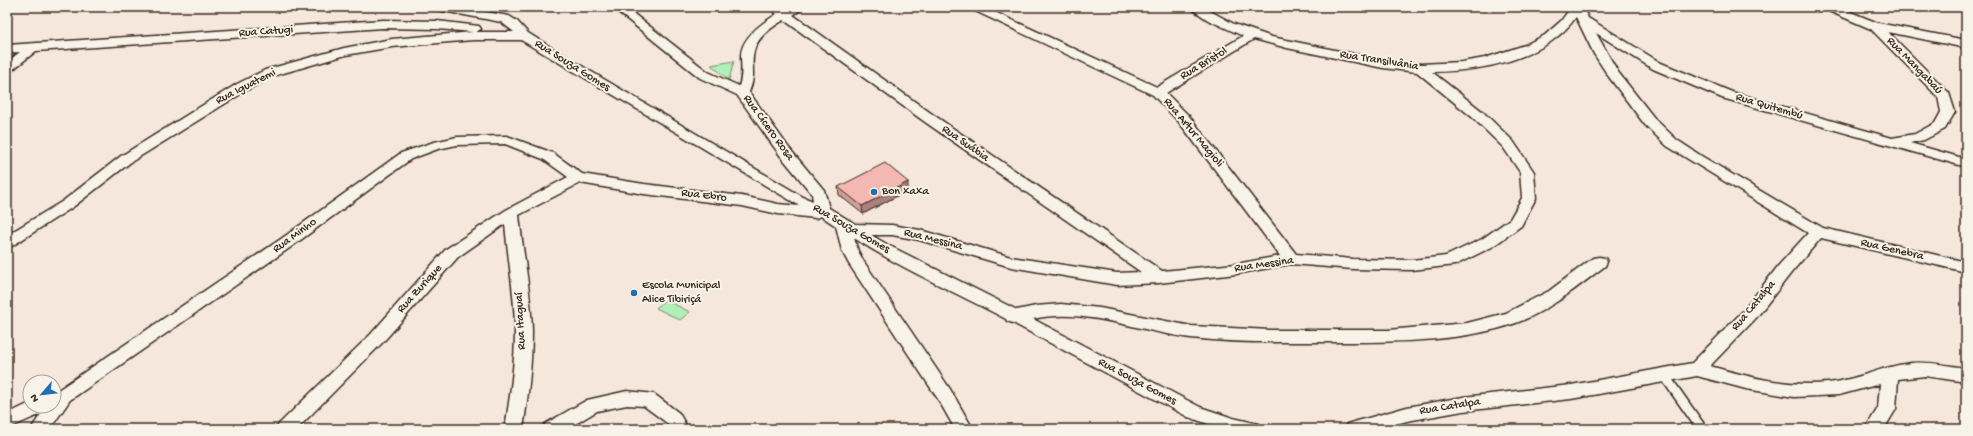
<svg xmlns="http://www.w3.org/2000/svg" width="1973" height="436" viewBox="0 0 1973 436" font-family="'Gochi Hand',sans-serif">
	<rect width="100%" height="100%" fill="#f6e7dd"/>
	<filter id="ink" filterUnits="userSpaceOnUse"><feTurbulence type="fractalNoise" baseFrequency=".025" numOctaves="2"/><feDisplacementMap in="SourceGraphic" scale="8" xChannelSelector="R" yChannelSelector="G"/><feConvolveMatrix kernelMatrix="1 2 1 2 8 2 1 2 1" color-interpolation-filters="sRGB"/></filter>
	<g filter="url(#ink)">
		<!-- green -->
		<g fill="#b0f0b8" stroke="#768d6b">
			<path d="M734,61l-5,19 -18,-15z"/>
			<path d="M665,300l25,12 -10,8 -24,-12z"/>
		</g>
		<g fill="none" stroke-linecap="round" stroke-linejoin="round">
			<!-- service casing -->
			<g stroke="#3b2a1e" stroke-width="12">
				<path id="service" d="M1664,375l38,54"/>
			</g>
			<!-- minor casing -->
			<g stroke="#3b2a1e" stroke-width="3">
				<g id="minor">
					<path d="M432,7h26l51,9 8,5 11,12 35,22 240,142 10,4 -1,-7 -33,-40 -42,-59 -37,-17 -88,-71h13l83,65 31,14c4,-11 2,-20 2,-31 1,-18 21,-32 36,-41l-9,-7h14l3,2 5,-2h15l-12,8 142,101 227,155 74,-7 44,-8 -101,-134 -26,-27 -182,-86 -2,-2h15l173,80 86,-51 -35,-16 -19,-13h14l31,17 38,13 111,23 37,4 42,-2 23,-4 40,-13 20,-10 16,-14 10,-14h12l5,11 73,45 71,29 160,46 23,-4 20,-11 6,-11 -3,-15 -67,-68 -47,-20 -2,-2h16l40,16 88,17v8l-78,-16 61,61 6,19 -10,17 -21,11 -14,3 56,16v8l-244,-69 -69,-29 -57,-36 22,39 37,47 22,21 26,17 120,71 143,34v10l-145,-34 -30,35 -35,45 -46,48c38,11 78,21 118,17 29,-3 55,-17 83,-20 19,-2 37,3 55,5v14l-41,-6 -27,3 -2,30 -12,20h-19l13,-21 2,-24 -41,11 -45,2 -48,-8 -49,-13 -126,23 -108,12 -56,10 -28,8h-35l3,-5 60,-17 56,-10 108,-12 121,-22 52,-53 35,-45 29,-32 -141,-87 -22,-21 -36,-48 -15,-23 -18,-37c-30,43 -95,54 -144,55l50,39 31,30 21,31 2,26 -15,28 -29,21 -37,18 -43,5 -59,-1 -62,-5 -55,10 -77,9 -42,2 -106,-18 -92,-27 -27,-5h-21l17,10 129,65 19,-4 25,-2 39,4 91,18 79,4h118l79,-7 39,-10 43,-22 44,-33 6,-1 6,1 2,4 -2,4c-28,21 -56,45 -89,57 -60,21 -135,19 -198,19 -42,0 -85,1 -127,-4 -51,-6 -105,-31 -158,-19l167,88 33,11 26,6 3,5h-39l-35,-12 -175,-94 -6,-2 -1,-2c-51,-27 -104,-50 -152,-81l4,13 6,11 86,127 23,40h-18l-17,-30 -89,-135 -7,-13 -6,-25 -15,-10 -5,2 -38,-4 -36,-8 -98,-12 -64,-11 -61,32c4,39 12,77 13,116 0,33 -4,66 -9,98h-18c5,-32 10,-65 10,-98 0,-36 -7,-71 -10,-107l-47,33 -75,85 -86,87h-21l3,-5 92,-90 75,-85 60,-39 62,-33 -25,-18 -38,-15 -48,1 -19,4 -27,10 -120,88 -221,153 -20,29h-19l10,-15 -34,15v-15l23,-11v3h24v-11l4,-5 223,-151 120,-86 33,-11 23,-5 50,-1 46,17 29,21 62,10 98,12 36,8 22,2 -279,-166h-48l-81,7 -46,8 -73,21 -26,14 -116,72 -58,45 -61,39 -5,1v-12l56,-34 58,-45 116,-72 28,-14 79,-22 48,-9 81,-7 -36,-3 -54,-1 -347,23 -25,20 -4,1v-10l13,-10 -13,1v-8l376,-25 54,1 42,5 2,3 -5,3h38l-13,-10 -63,-12zM784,20l141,102 216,150 -24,1 -106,-16 -91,-27 -28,-5 -37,-1 -26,-16 -5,-18 -35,-42 -40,-56c8,-20 1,-24 5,-41 3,-14 18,-24 30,-31zM1254,39l33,9 96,20 34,4 55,45 31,30 17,25 2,26 -12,21 -28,20 -36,17 -34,4 -59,-1 -57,-5 -107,-138 -23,-23z"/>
					<path d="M627,391l27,3 25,19 9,16h-18l-3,-6 -23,-17 -17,-1 -30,6 -30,18h-25l3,-5 42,-24z"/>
				</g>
			</g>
			<!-- service -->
			<use href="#service" stroke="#f7f3e8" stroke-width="9"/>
			<!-- minor -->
			<use href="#minor" fill="#f7f3e8" fill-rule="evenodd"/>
		</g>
		<!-- wall -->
		<path fill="#d19e98" stroke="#3b2a1e" d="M838,187l70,3 -45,24 -24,-19z"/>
		<!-- shaded-wall -->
		<path fill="#aa817c" stroke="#3b2a1e" d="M908,182v8l-45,24 -1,-8z"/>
		<!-- building -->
		<path fill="#f3b8b1" stroke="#3b2a1e" d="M885,163l23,19 -46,24 -24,-19z"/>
	</g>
	<!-- markers -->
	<g fill="#1f6fb2" stroke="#f7f3e8" stroke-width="1.5">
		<circle cx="874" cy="192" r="4"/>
		<circle cx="634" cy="293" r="4"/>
	</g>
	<g text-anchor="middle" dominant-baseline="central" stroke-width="4" stroke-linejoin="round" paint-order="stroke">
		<!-- street labels -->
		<g font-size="12" fill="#3b2a1e" stroke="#f7f3e8">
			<text transform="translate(266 32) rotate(-4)">Rua Catugi</text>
			<text transform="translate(1379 61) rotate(9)">Rua Transilvânia</text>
			<text transform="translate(1204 64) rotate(-31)">Rua Bristol</text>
			<text transform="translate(572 66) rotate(32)">Rua Souza Gomes</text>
			<text transform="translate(1914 66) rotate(46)">Rua Mangabaú</text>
			<text transform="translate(246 87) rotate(-27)">Rua Iguatemi</text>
			<text transform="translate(1769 107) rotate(16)">Rua Quitembú</text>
			<text transform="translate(768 128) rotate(54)">Rua Cícero Rosa</text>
			<text transform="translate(1193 133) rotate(50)">Rua Artur Magioli</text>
			<text transform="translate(965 144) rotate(35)">Rua Suábia</text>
			<text transform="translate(704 196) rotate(7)">Rua Ebro</text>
			<text transform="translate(851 229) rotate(30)">Rua Souza Gomes</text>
			<text transform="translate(295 236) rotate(-36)">Rua Minho</text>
			<text transform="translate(933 240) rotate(14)">Rua Messina</text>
			<text transform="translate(1892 250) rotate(13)">Rua Genebra</text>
			<text transform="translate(1264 265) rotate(-8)">Rua Messina</text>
			<text transform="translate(420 289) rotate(-48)">Rua Zurique</text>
			<text transform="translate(1754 306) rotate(-50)">Rua Catalpa</text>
			<text transform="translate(521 321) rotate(-93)">Rua Itaguaí</text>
			<text transform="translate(1137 382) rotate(28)">Rua Souza Gomes</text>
			<text transform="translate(1450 407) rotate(-9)">Rua Catalpa</text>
		</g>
		<!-- poi labels -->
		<g font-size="12" fill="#3b2a1e" stroke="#f7f3e8" text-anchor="start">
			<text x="882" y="192">Bon xaxa</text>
			<text x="642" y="286">Escola Municipal<tspan x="642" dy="14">Alice Tibiriçá</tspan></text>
		</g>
	</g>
	<!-- margin -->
	<rect width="1973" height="436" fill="none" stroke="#f7f3e8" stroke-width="24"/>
	<rect x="12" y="12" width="1949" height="412" fill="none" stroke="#3b2a1e" stroke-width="1.5" filter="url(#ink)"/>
	<!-- north arrow -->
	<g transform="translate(42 394) rotate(242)"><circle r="19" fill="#f7f3e8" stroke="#aca397"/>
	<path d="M0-3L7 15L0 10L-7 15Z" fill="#1f6fb2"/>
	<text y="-6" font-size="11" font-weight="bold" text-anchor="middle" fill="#3b2a1e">N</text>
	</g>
</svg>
